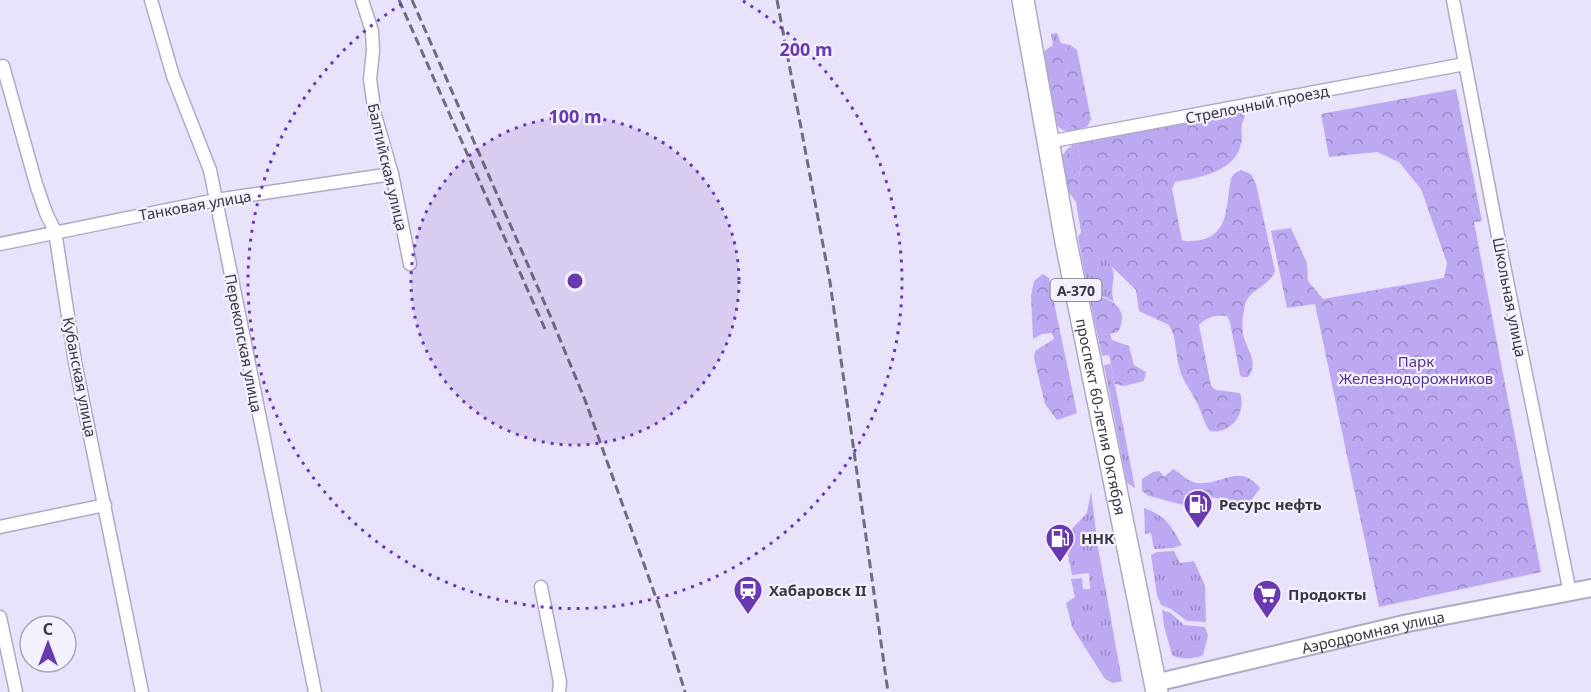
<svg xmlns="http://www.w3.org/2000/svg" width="1591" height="692" viewBox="0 0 1591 692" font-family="'Noto Sans',sans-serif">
	<defs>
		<pattern id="grass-tufts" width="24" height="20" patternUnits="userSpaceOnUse" patternTransform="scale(1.5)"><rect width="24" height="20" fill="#bda9f1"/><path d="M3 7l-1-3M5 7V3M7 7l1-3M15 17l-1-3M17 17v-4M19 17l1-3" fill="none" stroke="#9b8ac5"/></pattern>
		<pattern id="forest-crowns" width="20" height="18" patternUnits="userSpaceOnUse" patternTransform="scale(1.5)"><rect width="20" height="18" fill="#bda9f1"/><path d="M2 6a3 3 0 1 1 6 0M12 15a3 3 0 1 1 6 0" fill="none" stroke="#9b8ac5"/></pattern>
	</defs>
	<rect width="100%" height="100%" fill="#e8e2fb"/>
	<!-- grass -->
	<g fill="url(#grass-tufts)">
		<path d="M1057,33l4,10 9,2 -8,9 -18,5 -1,-7 10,-7 -2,-11z"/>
		<path d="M1053,110l22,20c-17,4 -19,-6 -22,-20z"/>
		<path d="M1077,142l4,22 -2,14 -5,-4 -7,-25z"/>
		<path d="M1104,258c18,14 4,25 10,44l-9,-5 -11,-1 -4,4 -6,-30h13l1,-10z"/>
		<path d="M1111,364l24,124 -8,-5 -23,-118z"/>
		<path d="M1091,491l7,56 24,134 -9,2 -8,-4 -33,-52 -6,-24 9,-6 -4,-18 11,-1 1,11h7l-1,-16 -17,2 -7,-36 3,-6 19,-20z"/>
		<path d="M1144,508c23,9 26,16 38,37l-9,3 -19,1 -3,-16 -6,1z"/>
		<path d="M1174,551l6,12 14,-2 11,25 1,36 -19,-1 -16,-12 -10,-4 -4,-10 -6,-40 6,-3z"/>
		<path d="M1162,610l9,3 13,12 21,2 3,9 -5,19c-7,4 -24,5 -31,0l-8,-29z"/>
	</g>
	<!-- forest -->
	<g fill="url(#forest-crowns)">
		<path d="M1070,45l7,5 14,69 -4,8 -12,3 -22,-20 -9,-51 6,-4c10,2 14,-3 20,-10z"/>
		<path d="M1456,89l26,132 -8,1 67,350 -162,35 -64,-303 -28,4 -16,-77 20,-3 16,35 1,18 15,18 121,-21 3,-15 -26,-74 -22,-27 -22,-10 -48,5 -8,-43z"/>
		<path d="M1242,112l3,4c-7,15 -1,17 -4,28 -6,28 -43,34 -66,38l-3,7 10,51c6,2 12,1 18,0 30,-5 26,-38 31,-62l4,-5 6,-3 10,4 5,10 19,87c-6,16 -26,18 -30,34 -2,9 -4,23 -1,33 4,13 15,26 4,39h-6l-2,-2 -10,-53 -3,-6c-10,-2 -21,1 -28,9l12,61 5,4 24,3c7,18 -8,42 -30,38 -7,-9 -8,-19 -14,-30 -6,-12 -14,-21 -17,-34 -4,-15 -2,-28 -10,-42l-30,-14 -3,-21 -32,-31 -6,1 -1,10h-13l-6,-33 3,-5 -5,-30 -8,-11 -7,-34 6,-8 2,2 5,23 5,4 2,-14 -4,-22z"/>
		<path d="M1043,274l6,4 28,135 -20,7 -12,-16 -11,-46 1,-7 19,-12 -2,-6 -10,1 -9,5 -2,-43 3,-15z"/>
		<path d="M1094,296c20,2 36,15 24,36l-8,2 2,6 17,6 5,19 12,7 -2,9 -20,5 -9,-2 -6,-29 -7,1 -12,-56z"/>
		<path d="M1173,469c8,4 15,13 24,14 25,3 42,-21 63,5l-13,18 -2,5c-13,-1 -20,-1 -28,-13l-32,-3 -2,10 -34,-9 -7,-5v-12l11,-7 6,-1 5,6z"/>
	</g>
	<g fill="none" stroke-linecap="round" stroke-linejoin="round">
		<!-- street casing -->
		<g stroke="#b0a9c6" stroke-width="15">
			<g id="street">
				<path d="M151,0l22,76 37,94 105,522"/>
				<path d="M362,0l10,31 1,20 -3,28 5,36 17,59 18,90"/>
				<path d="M1453,0l46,241 71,352"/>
				<path d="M3,66l33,118 10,29 9,18 20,131 67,330"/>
				<path d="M1048,142l417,-78"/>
				<path d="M0,244l216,-44 176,-26"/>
				<path d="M0,527l105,-22"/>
				<path d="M541,587l19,95 -1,10"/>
				<path d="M0,617l16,75"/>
			</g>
		</g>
		<!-- secondary casing -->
		<g stroke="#b0a9c6" stroke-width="20">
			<g id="secondary">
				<path id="s1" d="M1155,683l253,-60 183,-35"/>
			</g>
		</g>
		<!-- highway casing -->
		<g stroke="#b0a9c6" stroke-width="24">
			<g id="highway">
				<path id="s2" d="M1023,0l43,242 91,450"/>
			</g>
		</g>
		<!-- street -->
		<use href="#street" stroke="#fff" stroke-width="12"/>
		<!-- secondary -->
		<use href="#secondary" stroke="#fff" stroke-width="16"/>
		<!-- highway -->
		<use href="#highway" stroke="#fff" stroke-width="21"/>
		<!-- rail -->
		<g stroke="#706c7c" stroke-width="3" stroke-dasharray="9 4.5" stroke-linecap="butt">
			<path d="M399,0l146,329"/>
			<path d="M412,0l140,320 33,80 74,206 26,86"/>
			<path d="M777,0l53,282 58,410"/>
		</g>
	</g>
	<!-- distance rings -->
	<circle cx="575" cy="281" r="164" fill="#6839b0" fill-opacity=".12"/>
	<g fill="none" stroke="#6839b0" stroke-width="3" stroke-dasharray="3 6">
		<circle cx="575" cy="281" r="164"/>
		<path d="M743 1A327 327 0 1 1 407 1"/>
	</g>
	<!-- icons -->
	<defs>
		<g id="fuel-pin" transform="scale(1.5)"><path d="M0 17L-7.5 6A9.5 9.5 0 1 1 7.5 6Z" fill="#6839b0" stroke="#f4f1fe"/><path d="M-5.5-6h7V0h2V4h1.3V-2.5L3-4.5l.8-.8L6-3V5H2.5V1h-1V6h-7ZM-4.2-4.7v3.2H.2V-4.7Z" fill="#fff"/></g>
		<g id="station-pin" transform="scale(1.5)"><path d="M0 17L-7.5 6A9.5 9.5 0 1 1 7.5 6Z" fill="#6839b0" stroke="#f4f1fe"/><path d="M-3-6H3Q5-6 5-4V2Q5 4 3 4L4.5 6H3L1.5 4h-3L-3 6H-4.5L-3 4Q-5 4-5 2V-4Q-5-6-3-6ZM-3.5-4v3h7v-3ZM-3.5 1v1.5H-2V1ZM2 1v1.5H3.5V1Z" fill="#fff"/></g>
		<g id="supermarket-pin" transform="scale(1.5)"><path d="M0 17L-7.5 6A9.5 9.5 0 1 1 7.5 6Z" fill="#6839b0" stroke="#f4f1fe"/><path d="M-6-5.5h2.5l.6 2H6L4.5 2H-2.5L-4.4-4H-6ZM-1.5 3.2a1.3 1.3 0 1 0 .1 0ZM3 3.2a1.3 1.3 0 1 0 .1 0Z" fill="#fff"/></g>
	</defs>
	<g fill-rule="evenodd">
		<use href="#fuel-pin" x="1198" y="504"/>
		<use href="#fuel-pin" x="1060" y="538"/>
		<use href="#station-pin" x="748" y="590"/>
		<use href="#supermarket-pin" x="1267" y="594"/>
	</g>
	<g text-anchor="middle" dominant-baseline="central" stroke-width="4.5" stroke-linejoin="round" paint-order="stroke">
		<!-- shield labels -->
		<rect fill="#f4f1fe" stroke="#726f7b" stroke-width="1.5" x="1050.5" y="279" width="51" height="22" rx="4.5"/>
		<g font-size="14" font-weight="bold" fill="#3a3743">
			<text x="1076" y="290">А-370</text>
		</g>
		<!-- street labels -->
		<g font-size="15" fill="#3a3743" stroke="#f4f1fe">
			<text transform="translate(1257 104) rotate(-11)">Стрелочный проезд</text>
			<text transform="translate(388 167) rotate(77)">Балтийская улица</text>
			<text transform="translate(195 205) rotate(-10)">Танковая улица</text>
			<text transform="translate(1510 297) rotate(79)">Школьная улица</text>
			<text transform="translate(244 343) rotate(79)">Перекопская улица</text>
			<text transform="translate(80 377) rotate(79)">Кубанская улица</text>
			<text stroke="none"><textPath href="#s2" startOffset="424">проспект 60-летия Октября</textPath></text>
			<text stroke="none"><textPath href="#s1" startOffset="224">Аэродромная улица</textPath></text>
		</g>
		<!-- park labels -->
		<g font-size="15" fill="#563390" stroke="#f4f1fe">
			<text x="1416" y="361">Парк<tspan x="1416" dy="17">Железнодорожников</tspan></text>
		</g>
		<!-- poi labels -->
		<g font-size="15" font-weight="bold" fill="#3a3743" stroke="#f4f1fe" text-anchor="start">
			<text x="1219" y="504">Ресурс нефть</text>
			<text x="1081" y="538">ННК</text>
			<text x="769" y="590">Хабаровск II</text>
			<text x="1288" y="594">Продокты</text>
		</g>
	</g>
	<circle cx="575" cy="281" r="9" fill="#6839b0" stroke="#f4f1fe" stroke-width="3"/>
	<g font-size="18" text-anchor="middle" font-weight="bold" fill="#6839b0" stroke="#f4f1fe" stroke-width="4.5" stroke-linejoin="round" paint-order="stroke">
		<text x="806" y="56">200 m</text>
		<text x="575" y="123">100 m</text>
	</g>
	<!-- north arrow -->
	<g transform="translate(48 644)"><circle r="28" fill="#f4f1fe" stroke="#aaa7b3" stroke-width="1.5"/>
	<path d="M0-4.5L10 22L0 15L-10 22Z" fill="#6839b0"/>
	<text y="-9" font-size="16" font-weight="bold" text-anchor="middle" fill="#3a3743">С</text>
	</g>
</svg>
